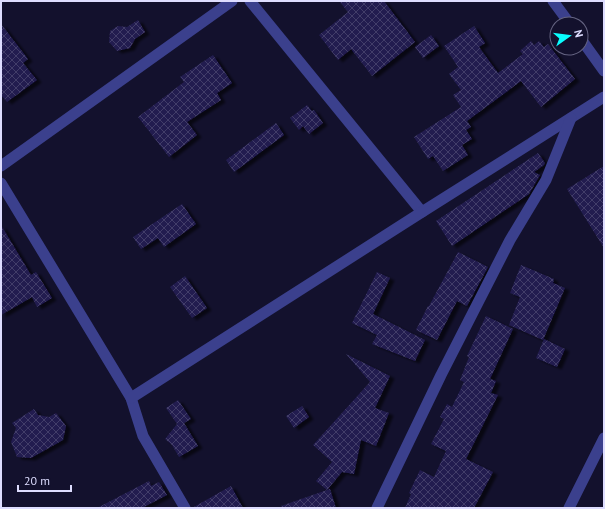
<svg xmlns="http://www.w3.org/2000/svg" width="605" height="509" viewBox="0 0 605 509" font-family="'PT Sans',sans-serif">
	<defs>
		<pattern id="building-cross-hatch" width="8" height="8" patternUnits="userSpaceOnUse"><rect width="8" height="8" fill="#221c4f"/><path d="M0 0l8 8M0 8l8-8" fill="none" stroke="#423d69"/></pattern>
		<filter id="shadow"><feDropShadow dx="4.5" dy="2.5" stdDeviation="1" flood-color="#0009"/></filter>
	</defs>
	<rect width="100%" height="100%" fill="#13112d"/>
	<!-- building -->
	<g fill="url(#building-cross-hatch)" filter="url(#shadow)">
		<path d="M339,1h45l31,41 -43,34 -21,-27 -13,11 -19,-25 29,-23z"/>
		<path d="M138,20l7,12 -10,7 -5,9 -13,3 -8,-9 1,-11 8,-5 9,1z"/>
		<path d="M1,24l27,35 -5,4 14,17 -30,22 -6,-7z"/>
		<path d="M474,26l11,17 -6,4 19,26 25,-19 -3,-3 11,-10 3,4 5,-4 5,6 4,-3 27,35 -34,28 -20,-26 -54,40 4,6 -5,3 6,9 -10,6 6,10 -25,16 -10,-15 -5,3 -14,-22 47,-30 -8,-12 8,-5 -12,-16 9,-7 -14,-21z"/>
		<path d="M431,35l8,11 -16,12 -8,-11z"/>
		<path d="M213,55l19,28 -15,10 4,7 -34,22 10,13 -28,22 -31,-40 46,-35 -4,-5z"/>
		<path d="M307,105l5,6 2,-1 9,13 -14,11 -6,-8 -4,4 -9,-12z"/>
		<path d="M276,123l8,12 -50,37 -8,-12z"/>
		<path d="M538,153l7,10 -1,2 -10,7 6,3 -11,19 -77,52 -16,-25z"/>
		<path d="M604,166v82l-37,-59z"/>
		<path d="M182,204l14,20 -32,23 -6,-9 -17,11 -8,-12z"/>
		<path d="M1,225l30,50 5,-3 16,26 -15,9 -5,-10 -31,18z"/>
		<path d="M458,252l30,15 -21,39 -10,-5 -20,39 -21,-10 12,-24h1z"/>
		<path d="M521,265l33,14 -1,4 12,5 -22,52 -34,-15 11,-28 -10,-4z"/>
		<path d="M377,272l13,6 -17,36 52,26 -10,21 -43,-17 5,-9 -25,-12z"/>
		<path d="M185,276l22,32 -15,10 -22,-31z"/>
		<path d="M486,316l27,13 -23,50 6,2 -5,12 7,2 -32,64 27,13 -19,36h-69l6,-14 -2,-1 11,-23 14,7 12,-26 -15,-7 13,-25 -4,-2 7,-13 5,3 12,-25 -4,-2 9,-23 -2,-1z"/>
		<path d="M544,339l21,10 -8,18 -21,-9z"/>
		<path d="M346,354l44,22 -15,32 14,5 -13,33 -15,-6 -7,34 -12,-2 -15,18 3,-1 6,19h-54l-1,-2 46,-16 -11,-9 16,-19 -19,-17 57,-63z"/>
		<path d="M178,400l13,19 -7,4 14,23 -19,11 -7,-12 -7,-6 12,-15 -11,-16z"/>
		<path d="M302,406l7,11 -15,11 -8,-12z"/>
		<path d="M34,409l4,6 11,2 7,-4 10,13 -3,14 -32,18 -14,-1 -6,-15 5,-14 -4,-5z"/>
		<path d="M149,481l2,5 8,-4 8,13 -25,13h-45z"/>
		<path d="M231,486l12,22h-51z"/>
	</g>
	<g fill="none" stroke-linecap="round" stroke-linejoin="round">
		<!-- minor -->
		<g stroke="#3b408d" stroke-width="11">
			<path d="M250,1l172,211"/>
			<path d="M553,1l17,23"/>
			<path d="M581,39l23,32"/>
			<path d="M1,166l231,-165"/>
			<path d="M1,183l130,215 12,38 42,72"/>
			<path d="M131,398l291,-186 182,-115"/>
			<path d="M377,508l64,-133 69,-135 36,-60 25,-62"/>
			<path d="M569,508l35,-70"/>
		</g>
	</g>
	<!-- border -->
	<rect width="605" height="509" fill="none" stroke="#deddff" stroke-width="4"/>
	<!-- north arrow -->
	<g transform="translate(569 36) rotate(76)"><circle r="19" fill="#13112d" stroke="#646381"/>
	<path d="M0-3L7 15L0 10L-7 15Z" fill="#09feff"/>
	<text y="-6" font-size="11" font-weight="bold" text-anchor="middle" fill="#deddff">N</text>
	</g>
	<!-- scale -->
	<path d="M18 485v6h53v-6" fill="none" stroke="#deddff" stroke-width="2"/>
	<text x="24" y="485" font-size="12" fill="#deddff" stroke="#13112d" stroke-width="3" paint-order="stroke">20 m</text>
</svg>
